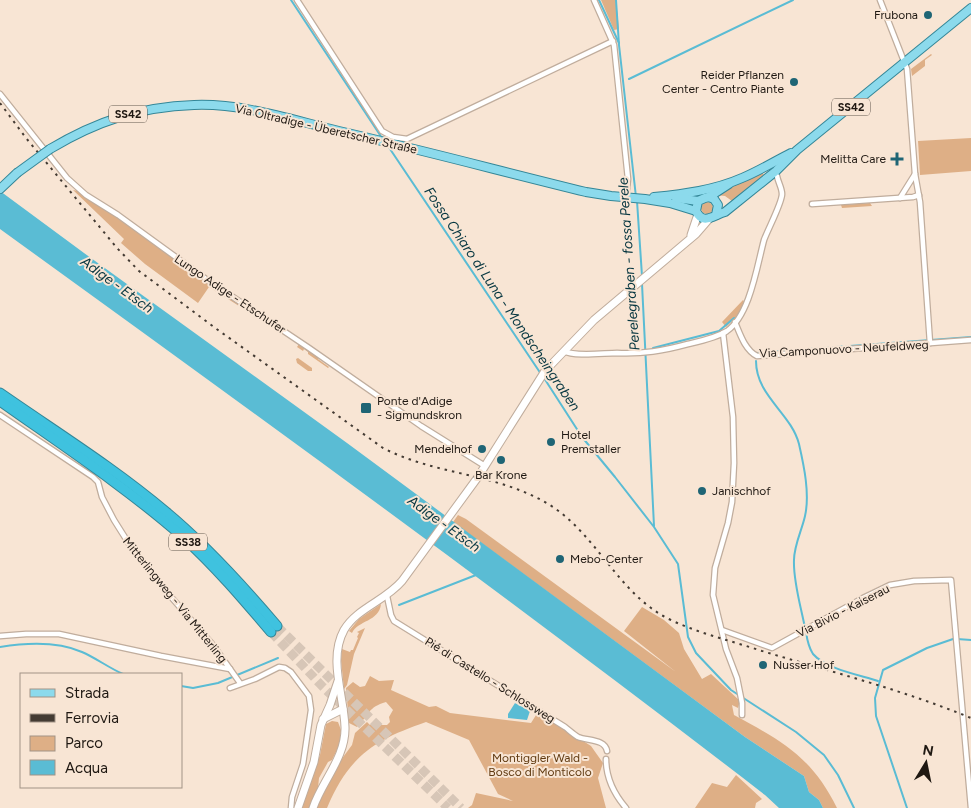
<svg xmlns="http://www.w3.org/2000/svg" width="971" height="808" viewBox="0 0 971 808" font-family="Figtree,sans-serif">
	<rect width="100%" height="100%" fill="#f8e5d4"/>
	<!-- green -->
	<g fill="#deaf86">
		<path d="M601,0h15l3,29 -5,1z"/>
		<path d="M931,54l1,1 -7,5v6l-13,10 -1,-7z"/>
		<path d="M971,138v33l-51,4 -2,-34z"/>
		<path d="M762,173l2,2 -32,26 -7,-5 -10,-1 12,-7z"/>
		<path d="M73,190l5,1 37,24 204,141 -1,3 11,8 -1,1 -20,-14v-2l-4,-3 -1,2 -6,-4 2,-3 -90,-57 -11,16 -53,-39 -24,-21 3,-4z"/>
		<circle cx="707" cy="208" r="6"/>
		<path d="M870,203l2,3 -30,2 -1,-3z"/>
		<path d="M743,300l2,3 -11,18h-2l-6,6 -4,-5z"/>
		<path d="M298,358l14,10v3h-4l-11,-8 -1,-4z"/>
		<path d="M458,515l8,4 210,153 -52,-41 18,-24 22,13 15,13 5,16 18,30 9,-5 29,27 -2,7 -6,-3 2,10c48,26 78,42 103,93h-14l-4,-8 -10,-8 -5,-16 -59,-39 -292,-215z"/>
		<path d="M381,604c-2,18 -23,16 -29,29l-3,-2 10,-12z"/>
		<path d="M365,628l-11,26 -7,31 -3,4 -3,-29 1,-11 8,3 1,-2h2l5,-12 -1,-1 2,-4 -2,-1z"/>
		<path d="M370,676l9,5 15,-1 -3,10 38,17 7,-1 14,7 81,10 7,-11 53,34 12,17 -5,15 8,30h-138l4,-3 4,-12 37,8 -15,-7 -29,-54 -43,-18c-52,18 -77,34 -99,86h-12l20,-40 17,-23 3,-12 12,-11 3,3h17l3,-3 -1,-5 4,-7 -7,-8c-18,5 -17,13 -29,25l-8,-4 -3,-35 7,-6 7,5 5,-1z"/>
		<path d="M332,721l6,1 3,8 -1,14 -8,16 -4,2 -9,16 -1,10 -8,20h-10l20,-53 6,-31z"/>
		<path d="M736,775l26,24 -6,4 -1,5h-60l17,-25 15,4z"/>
	</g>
	<!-- water -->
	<g fill="#5abcd4">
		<path d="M0,191l84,62 263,190 398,294 59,39 5,16 10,8 4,8h-44l-14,-13c-251,-194 -508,-380 -765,-566z"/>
		<path d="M515,703l15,8 -3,9 -19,-2v-4z"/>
	</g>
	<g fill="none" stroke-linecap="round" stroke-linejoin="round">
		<!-- stream -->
		<g stroke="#5abcd4" stroke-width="2">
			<path d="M291,0l91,138"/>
			<path d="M599,0l20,43"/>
			<path d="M616,0l3,45 17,152"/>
			<path d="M629,79l164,-79"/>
			<path d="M388,146l153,228"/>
			<path d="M637,201l5,75"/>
			<path d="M642,284l12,242"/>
			<path d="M653,348l66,-17 15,-13"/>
			<path d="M757,353l214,-16"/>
			<path d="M756,361c0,35 35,52 43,83 5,22 11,50 6,72 -3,14 -11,29 -11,44 -1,21 7,47 11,68"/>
			<path d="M544,378l38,59 33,40 39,50 24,37 10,73 8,16 35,37 65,42 28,23 14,20 16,33"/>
			<path d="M399,605l77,-30"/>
			<path d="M806,632c1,7 3,16 7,22 13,15 47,21 65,27"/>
			<path d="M957,639l14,1"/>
			<path d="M0,647c25,-4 57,-6 82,5 14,6 27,16 41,22"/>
			<path d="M181,686l12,2 25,-5 60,-25"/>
			<path d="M907,808l-31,-92 -1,-18 8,-28 44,-22 26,-9"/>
		</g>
		<!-- highway-tunnel -->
		<g stroke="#d7c6b7" stroke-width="9" stroke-dasharray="9 4.5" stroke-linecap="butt">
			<path d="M277,626l184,182"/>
			<path d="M271,632l52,55 125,121"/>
		</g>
		<!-- street casing -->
		<g stroke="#c0ad9d" stroke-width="7">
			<g id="street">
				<path d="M297,0l85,131 11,6 14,2 206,-98"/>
				<path d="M594,0l20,45 14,134 -2,19"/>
				<path d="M880,0l27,69 8,105 5,28 10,141"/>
				<path d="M0,94l67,84 19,17 32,20 88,64 103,69 112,78 64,40"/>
				<path d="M900,198l15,-24"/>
				<path d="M812,204l101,-7 6,-2"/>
				<path d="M735,322c5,12 10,28 22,34l214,-16"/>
				<path d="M723,333l10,84 1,46 -2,39 -4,21 -13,45 -2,27 13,54 11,29 5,25v12"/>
				<path d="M564,351c10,6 40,2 53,2 27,1 45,-2 71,-9 13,-3 28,-6 39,-13 23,-16 30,-65 37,-91 4,-11 18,-37 18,-46 0,-6 -4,-12 -5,-18"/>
				<path d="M0,415l93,62 5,5 4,15 12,23 17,27 34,43 48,55 27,38"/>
				<path d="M387,596l4,19 3,6 171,106c4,3 8,7 13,10 10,4 27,2 29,14"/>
				<path d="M722,630l50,18 91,-50 27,-13 24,-4 37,-1 20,228"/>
				<path d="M0,636l26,-2h33l102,22 69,13"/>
				<path d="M230,688l25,-9 24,-12 6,1 6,4 18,24 2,14 -8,54 -11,33 -1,11"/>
				<path d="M606,759c0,18 8,35 20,49"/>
			</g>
		</g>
		<!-- secondary casing -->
		<g stroke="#c0ad9d" stroke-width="9">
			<g id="secondary">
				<path d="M691,235l7,-21"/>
				<path d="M323,719l20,-10"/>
				<path d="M298,808l16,-46 7,-37 9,-20 8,-24"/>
				<path d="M313,808c9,-27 33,-51 32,-81 -1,-31 -17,-68 -1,-97 13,-22 41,-29 58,-49l76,-104 67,-106 49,-51 102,-86 13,-15"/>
			</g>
		</g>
		<!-- primary casing -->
		<g stroke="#348697" stroke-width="10">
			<g id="primary">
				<path d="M50,149c47,-28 89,-42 144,-44 49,-2 98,15 145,26 83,19 165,41 247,61l25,4 34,3 25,4 26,8"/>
				<path d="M729,184l-20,13 -4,1 -7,3 -2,10c7,15 18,4 29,1l51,-41 21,-21 174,-142"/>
				<path d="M0,189l17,-16"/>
				<path d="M654,197c30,-3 61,-7 88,-19 17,-7 33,-17 49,-25"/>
				<path d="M709,197l5,2 4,6 -2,10"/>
				<path d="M676,198l22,3"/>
			</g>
		</g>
		<!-- highway casing -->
		<g stroke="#348697" stroke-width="11">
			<g id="highway">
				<path d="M0,393c56,39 114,75 166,119 41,34 77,74 111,114"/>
				<path d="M0,401c62,44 126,86 183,136 32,29 60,62 88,95"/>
			</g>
		</g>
		<!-- street -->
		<use href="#street" stroke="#fff" stroke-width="4.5"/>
		<!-- secondary -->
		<use href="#secondary" stroke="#fff" stroke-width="7"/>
		<!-- primary -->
		<use href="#primary" stroke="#8cdaec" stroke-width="8"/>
		<!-- highway -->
		<use href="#highway" stroke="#3fc2df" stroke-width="9"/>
		<!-- rail -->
		<path stroke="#443b33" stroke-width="2" stroke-dasharray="2.5 5" stroke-linecap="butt" d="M0,103l26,35 91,110 22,23 79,59 165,118c54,28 118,25 170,59 47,32 67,90 120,114 28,13 59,20 89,30 70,21 141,39 209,67"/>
		<!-- primary-bridge casing -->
		<g stroke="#348697" stroke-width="10" stroke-linecap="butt">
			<path id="primary-bridge" d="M17,173l33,-24"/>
		</g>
		<!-- primary-bridge -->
		<use href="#primary-bridge" stroke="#8cdaec" stroke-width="8"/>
	</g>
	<!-- markers -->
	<g fill="#1f6575" stroke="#f8e5d4" stroke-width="2">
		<circle cx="928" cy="15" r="5"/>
		<circle cx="794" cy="82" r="5"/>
		<path d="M894.5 151.5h5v5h5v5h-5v5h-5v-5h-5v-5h5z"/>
		<rect x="360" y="402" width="12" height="12" rx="2.5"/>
		<circle cx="551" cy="442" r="5"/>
		<circle cx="482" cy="449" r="5"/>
		<circle cx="501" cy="460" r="5"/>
		<circle cx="702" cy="491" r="5"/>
		<circle cx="560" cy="559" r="5"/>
		<circle cx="763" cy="665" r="5"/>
	</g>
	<g text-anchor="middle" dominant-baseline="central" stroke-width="4" stroke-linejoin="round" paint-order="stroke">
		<!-- shield labels -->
		<g fill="#f8e5d4" stroke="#60564c" stroke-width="1">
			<rect x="832" y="98.5" width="38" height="17" rx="4"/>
			<rect x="109" y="105.5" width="38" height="17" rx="4"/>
			<rect x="169" y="533.5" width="38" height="17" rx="4"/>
		</g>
		<g font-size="11" font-weight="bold" fill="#1f1812">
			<text x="851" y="107">SS42</text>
			<text x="128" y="114">SS42</text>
			<text x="188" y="542">SS38</text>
		</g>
		<!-- poi labels -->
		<g font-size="12" fill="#1f1812" stroke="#f8e5d4" text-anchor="start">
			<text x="918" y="15" text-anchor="end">Frubona</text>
			<text x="784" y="75" text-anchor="end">Reider Pflanzen<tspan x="784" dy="14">Center - Centro Piante</tspan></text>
			<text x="886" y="159" text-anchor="end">Melitta Care</text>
			<text x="377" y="401">Ponte d'Adige<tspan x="377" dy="14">- Sigmundskron</tspan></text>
			<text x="561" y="435">Hotel<tspan x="561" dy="14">Premstaller</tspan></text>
			<text x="472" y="449" text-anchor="end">Mendelhof</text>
			<text x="501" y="475" text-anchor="middle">Bar Krone</text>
			<text x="712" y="491">Janischhof</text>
			<text x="570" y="559">Mebo-Center</text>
			<text x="773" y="665">Nusser Hof</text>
		</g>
		<!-- street labels -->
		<g font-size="12" fill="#1f1812" stroke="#f8e5d4">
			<text transform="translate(326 129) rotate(13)">Via Oltradige - Überetscher Straße</text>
			<text transform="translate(230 294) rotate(34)">Lungo Adige - Etschufer</text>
			<text transform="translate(844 349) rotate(-3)">Via Camponuovo - Neufeldweg</text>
			<text transform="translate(175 600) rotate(51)">Mitterlingweg - Via Mitterling</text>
			<text transform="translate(843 611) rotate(-27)">Via Bivio - Kaiserau</text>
			<text transform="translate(490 680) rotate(32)">Pié di Castello - Schlossweg</text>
		</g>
		<!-- park labels -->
		<g font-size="12" fill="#613b12" stroke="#f8e5d4">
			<text x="540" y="758">Montiggler Wald -<tspan x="540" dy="14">Bosco di Monticolo</tspan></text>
		</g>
		<!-- water labels -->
		<g font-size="14" font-style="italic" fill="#063640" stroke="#f8e5d4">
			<text transform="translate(629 264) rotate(-94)">Perelegraben - fossa Perele</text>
			<text transform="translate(117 285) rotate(36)">Adige - Etsch</text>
			<text transform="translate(502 299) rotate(56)">Fossa Chiaro di Luna - Mondscheingraben</text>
			<text transform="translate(444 524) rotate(36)">Adige - Etsch</text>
		</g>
	</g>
	<!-- legend -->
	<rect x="20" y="673" width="162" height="115" fill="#f8e5d4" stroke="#a19386"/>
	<rect x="30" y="689" width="25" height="8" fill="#8cdaec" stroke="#a19386"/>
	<text x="65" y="698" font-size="15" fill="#1f1812">Strada</text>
	<rect x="30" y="714" width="25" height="8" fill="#443b33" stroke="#a19386"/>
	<text x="65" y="723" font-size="15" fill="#1f1812">Ferrovia</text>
	<rect x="30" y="736" width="25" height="15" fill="#deaf86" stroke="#a19386"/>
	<text x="65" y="748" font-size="15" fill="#1f1812">Parco</text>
	<rect x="30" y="760" width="25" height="15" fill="#5abcd4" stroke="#a19386"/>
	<text x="65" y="773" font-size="15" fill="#1f1812">Acqua</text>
	<!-- north arrow -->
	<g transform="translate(926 763) rotate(10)" stroke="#f8e5d4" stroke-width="4" paint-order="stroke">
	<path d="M0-4L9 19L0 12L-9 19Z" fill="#1f1812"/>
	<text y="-8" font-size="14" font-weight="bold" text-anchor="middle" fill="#1f1812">N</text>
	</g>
</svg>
